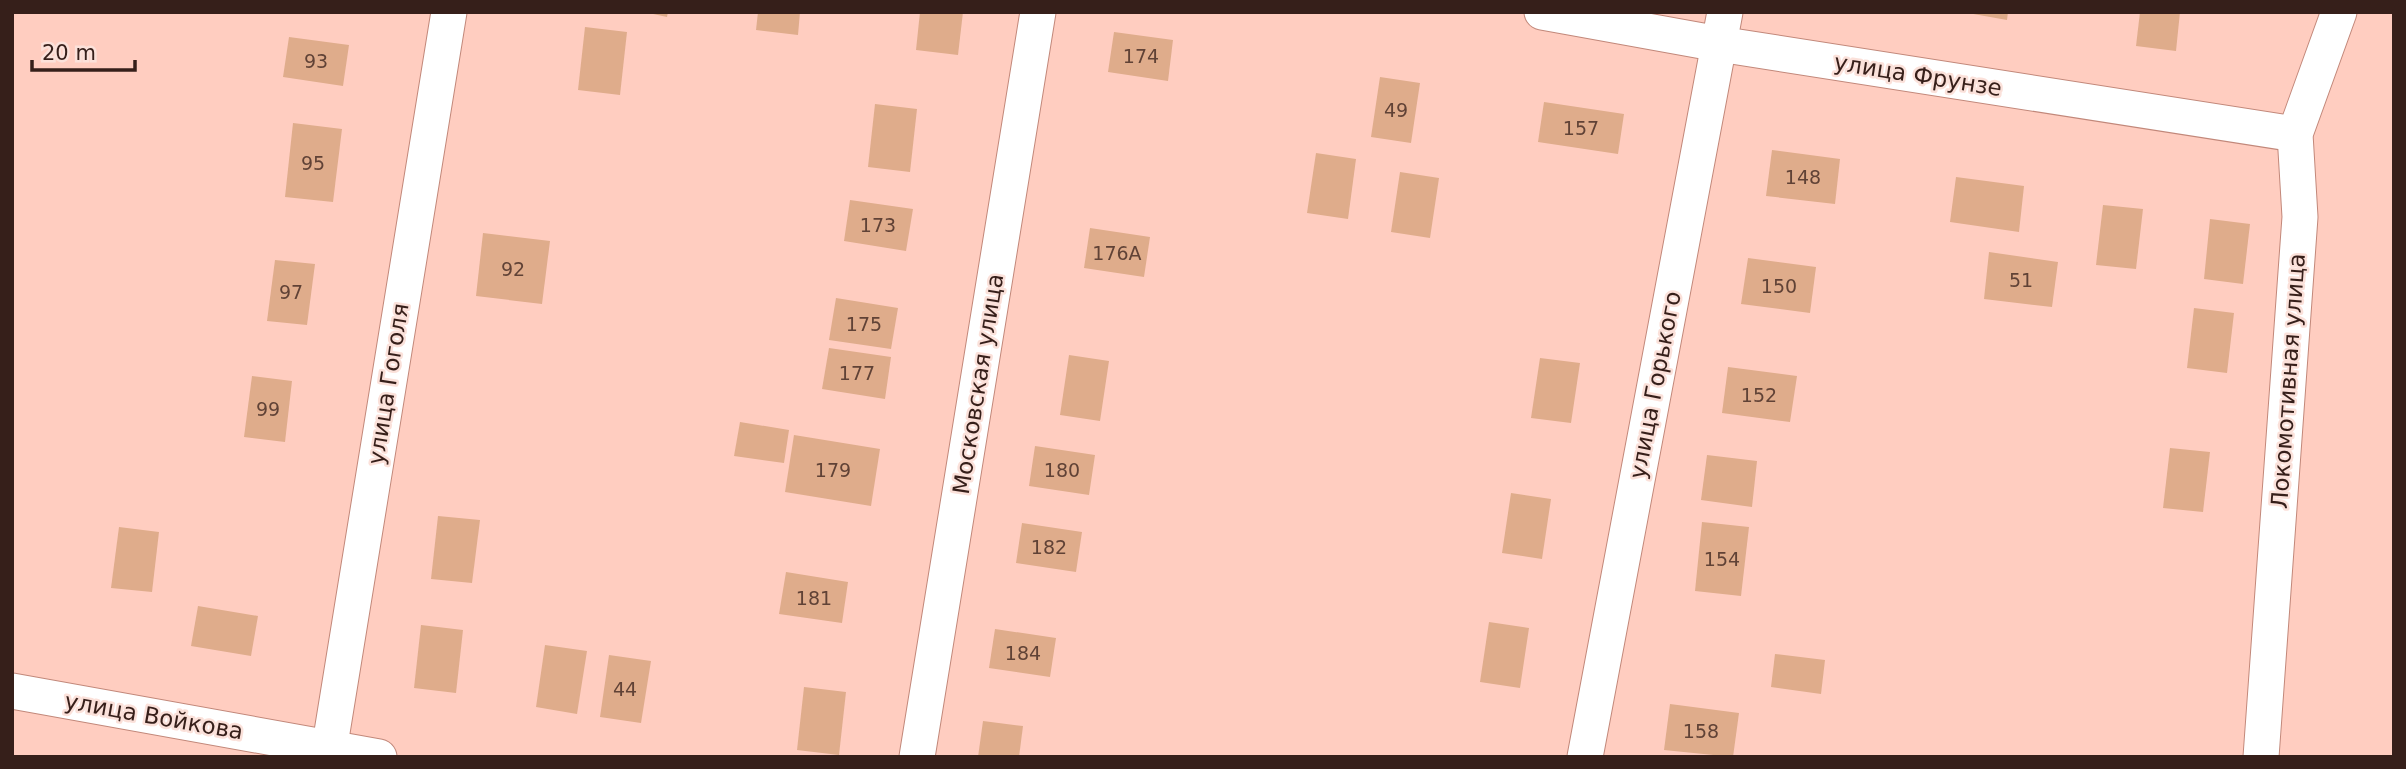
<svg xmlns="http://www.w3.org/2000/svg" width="2406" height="769" viewBox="0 0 2406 769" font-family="'DejaVu Sans',sans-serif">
	<rect width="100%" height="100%" fill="#ffcdc0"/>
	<!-- building -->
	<g fill="#dfac8b">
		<path d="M644,12h24l-1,5z"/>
		<path d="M758,12h42l-2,23 -42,-5z"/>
		<path d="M920,12h43l-5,43 -42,-5z"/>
		<path d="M1962,12h46l-1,8z"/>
		<path d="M2140,12h40l-4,39 -40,-5z"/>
		<path d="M585,27l42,5 -7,63 -42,-5z"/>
		<path d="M1114,32l59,8 -5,41 -60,-9z"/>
		<path d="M289,37l60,8 -6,41 -60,-9z"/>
		<path d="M1380,77l40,6 -9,60 -40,-6z"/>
		<path d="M1544,102l80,12 -6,40 -80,-12z"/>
		<path d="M875,104l42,5 -7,63 -42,-5z"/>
		<path d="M293,123l49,6 -9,73 -48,-5z"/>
		<path d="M1772,150l68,9 -5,45 -69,-8z"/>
		<path d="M1316,153l40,6 -8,60 -41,-6z"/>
		<path d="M1400,172l39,6 -9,60 -39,-6z"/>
		<path d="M1956,177l68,9 -5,46 -69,-10z"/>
		<path d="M850,200l63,9 -7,42 -62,-10z"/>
		<path d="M2103,205l40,4 -7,60 -40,-4z"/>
		<path d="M2210,219l40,5 -7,60 -39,-5z"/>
		<path d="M1090,228l60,9 -6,40 -60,-9z"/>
		<path d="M483,233l67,8 -8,63 -66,-8z"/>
		<path d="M1989,252l69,10 -6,45 -68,-8z"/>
		<path d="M1748,258l68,9 -6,46 -69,-9z"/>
		<path d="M275,260l40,4 -8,61 -40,-4z"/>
		<path d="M836,298l62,10 -7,41 -62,-9z"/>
		<path d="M2194,308l40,5 -7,60 -40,-5z"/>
		<path d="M829,348l62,9 -6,42 -63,-10z"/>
		<path d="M1069,355l40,6 -9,60 -40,-6z"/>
		<path d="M1540,358l40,5 -9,60 -40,-5z"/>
		<path d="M1728,367l69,9 -7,46 -68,-9z"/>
		<path d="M252,376l40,5 -7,61 -41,-5z"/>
		<path d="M740,422l49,8 -5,33 -50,-7z"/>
		<path d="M794,435l86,14 -9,57 -86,-14z"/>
		<path d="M1035,446l60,9 -6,40 -60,-9z"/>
		<path d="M2170,448l40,4 -7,60 -40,-4z"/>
		<path d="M1707,455l50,6 -5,46 -51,-7z"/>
		<path d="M1511,493l40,6 -9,60 -40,-6z"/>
		<path d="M438,516l42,4 -8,63 -41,-4z"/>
		<path d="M1702,522l47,5 -8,69 -46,-5z"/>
		<path d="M1022,523l60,9 -6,40 -60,-9z"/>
		<path d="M119,527l40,5 -7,60 -41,-4z"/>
		<path d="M786,572l62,10 -6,41 -63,-9z"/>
		<path d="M198,606l60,10 -7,40 -60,-10z"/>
		<path d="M1489,622l40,6 -9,60 -40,-6z"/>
		<path d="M421,625l42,5 -7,63 -42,-5z"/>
		<path d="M995,629l61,9 -6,39 -61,-9z"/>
		<path d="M545,645l42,6 -10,63 -41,-7z"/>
		<path d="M1775,654l50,6 -4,34 -50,-7z"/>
		<path d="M609,655l42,6 -10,62 -41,-6z"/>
		<path d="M804,687l42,5 -7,63 -42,-5z"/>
		<path d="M1670,704l69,9 -6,44 -69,-7z"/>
		<path d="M983,721l40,5 -4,31h-41z"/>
	</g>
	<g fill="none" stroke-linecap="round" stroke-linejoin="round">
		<!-- minor casing -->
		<g stroke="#c2887a" stroke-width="37">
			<g id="minor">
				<path d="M1542,12l177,32 576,90"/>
				<path d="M12,691l367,66"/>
				<path d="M328,757l121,-745"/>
				<path d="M917,757l121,-745"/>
				<path d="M1585,757l140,-745"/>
				<path d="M2261,757l39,-540 -5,-83 44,-122"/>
			</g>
		</g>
		<!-- minor -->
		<use href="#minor" stroke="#fff" stroke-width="35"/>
	</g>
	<g text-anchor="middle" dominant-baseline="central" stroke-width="5" stroke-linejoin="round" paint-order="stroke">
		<!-- number labels -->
		<g font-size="19" fill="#604236">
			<text x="1141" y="56">174</text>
			<text x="316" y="61">93</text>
			<text x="1396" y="110">49</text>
			<text x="1581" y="128">157</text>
			<text x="313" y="163">95</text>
			<text x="1803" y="177">148</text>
			<text x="878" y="225">173</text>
			<text x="1117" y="253">176А</text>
			<text x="513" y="269">92</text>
			<text x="2021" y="280">51</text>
			<text x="1779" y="286">150</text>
			<text x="291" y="292">97</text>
			<text x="864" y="324">175</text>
			<text x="857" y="373">177</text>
			<text x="1759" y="395">152</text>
			<text x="268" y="409">99</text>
			<text x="833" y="470">179</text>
			<text x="1062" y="470">180</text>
			<text x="1049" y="547">182</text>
			<text x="1722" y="559">154</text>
			<text x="814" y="598">181</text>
			<text x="1023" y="653">184</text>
			<text x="625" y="689">44</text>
			<text x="1701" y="731">158</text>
		</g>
		<!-- street labels -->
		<g font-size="23" fill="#361f1a" stroke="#fbe1da">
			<text transform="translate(1918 75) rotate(9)">улица Фрунзе</text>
			<text transform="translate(2288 381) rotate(-86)">Локомотивная улица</text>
			<text transform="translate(388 384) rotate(-81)">улица Гоголя</text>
			<text transform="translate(978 384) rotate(-81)">Московская улица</text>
			<text transform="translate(1655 385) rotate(-79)">улица Горького</text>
			<text transform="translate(154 716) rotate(10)">улица Войкова</text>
		</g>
	</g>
	<!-- border -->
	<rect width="2406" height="769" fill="none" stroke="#361f1a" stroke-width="28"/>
	<!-- scale -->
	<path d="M32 60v10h103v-10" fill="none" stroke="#361f1a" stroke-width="3.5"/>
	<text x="42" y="60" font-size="21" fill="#361f1a" stroke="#fbe1da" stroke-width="5" paint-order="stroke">20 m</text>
</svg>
